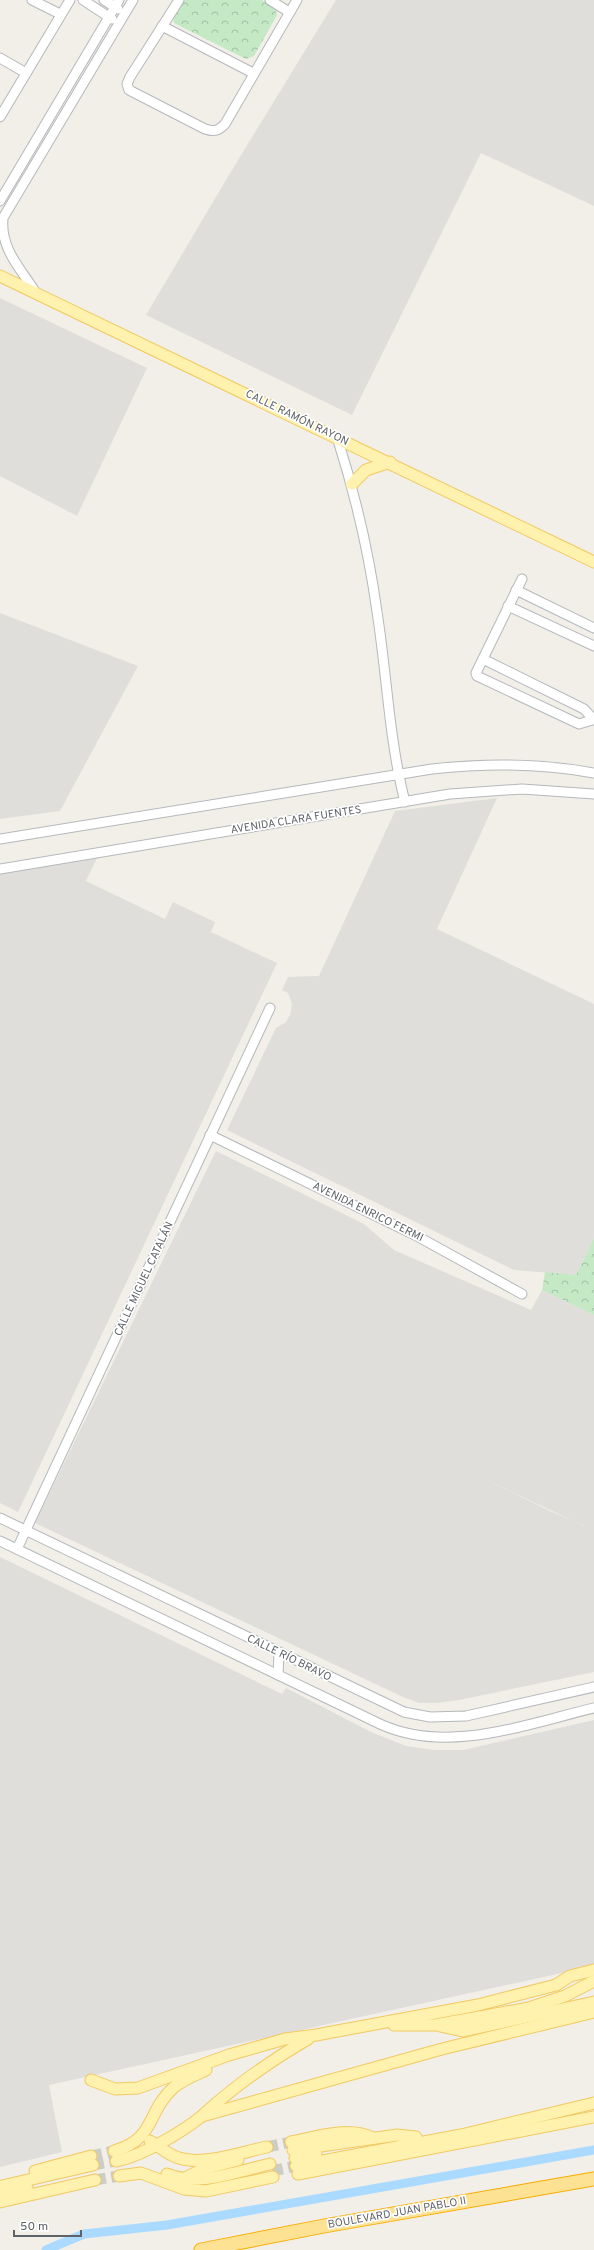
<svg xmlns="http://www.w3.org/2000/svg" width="594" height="2250" viewBox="0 0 594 2250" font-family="Overpass,sans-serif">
	<defs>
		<pattern id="park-crowns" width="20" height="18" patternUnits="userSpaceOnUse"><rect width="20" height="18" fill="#c5e8c5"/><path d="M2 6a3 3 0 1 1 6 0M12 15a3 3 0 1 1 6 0" fill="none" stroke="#a3c0a4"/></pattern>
	</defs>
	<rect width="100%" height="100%" fill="#f1efe8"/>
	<!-- industrial -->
	<g fill="#e0deda" fill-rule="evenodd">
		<path d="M336,0h258v206l-113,-53 -129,262 -206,-100 83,-140z"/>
		<path d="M0,298l147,70 -70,148 -77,-40z"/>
		<path d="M0,613l138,53 -78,145 -60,8z"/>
		<path d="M497,798l-60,131 157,75v234l-18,37 -62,-5 -287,-140 49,-102 10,-6 4,-7 2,-11 -4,-11 -6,-3 6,-13 31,-1 76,-165z"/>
		<path d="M97,858l-11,23 79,38 8,-17 42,20 -4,10 66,31 -259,549 -18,-9v-630z"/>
		<path d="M216,1151l148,73 30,26 137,60 11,-20 52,25v357l-135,28 -22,3h-18l-16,-6 -368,-174zM483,1478l101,48h1l-35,-15z"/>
		<path d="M0,1557l282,137 4,-6 85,44 35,14 29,4h28l131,-30v246l-545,119 13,67 -62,15z"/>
	</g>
	<!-- park -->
	<g fill="url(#park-crowns)">
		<path d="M185,0h77l13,8 2,7 -23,41 -8,3 -72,-36 -1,-4z"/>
		<path d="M594,1238v77l-52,-25 3,-18 31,3z"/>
	</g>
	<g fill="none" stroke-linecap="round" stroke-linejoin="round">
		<!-- canal -->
		<path stroke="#aadaff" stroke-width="9" d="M46,2250l38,-16 83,-9 427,-75"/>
		<!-- major-tunnel -->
		<g stroke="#ccccc8" stroke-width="11" stroke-dasharray="11 5.5" stroke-linecap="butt">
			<path d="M267,2147l24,-5"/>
			<path d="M91,2156l23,-5"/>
			<path d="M93,2165l23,-4"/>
			<path d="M272,2171l24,-5"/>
			<path d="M95,2180l24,-4"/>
		</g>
		<!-- minor casing -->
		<g stroke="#b5b8bc" stroke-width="11">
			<g id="minor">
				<path d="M32,0l28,14"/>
				<path d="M83,0l29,19"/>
				<path d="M104,0l14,9"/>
				<path d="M179,0l-49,77 -3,7 2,6 76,39c9,3 13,2 20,-5l72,-124"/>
				<path d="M270,0l19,12"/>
				<path d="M162,26l91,47"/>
				<path d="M0,58l26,15"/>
				<path d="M0,117l70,-117"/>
				<path d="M0,201l119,-201"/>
				<path d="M36,293c-15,-24 -36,-44 -33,-75l130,-218"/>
				<path d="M337,437c18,57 32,116 40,175 10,63 12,128 28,190"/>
				<path d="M522,579l-46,94 1,3 102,48 13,-4"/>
				<path d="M516,590l78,38"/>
				<path d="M508,606l86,40"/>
				<path d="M483,659l101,50 10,11"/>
				<path d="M0,839l432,-70c54,-6 108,-6 162,4"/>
				<path d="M0,869l450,-75 72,-5 72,5"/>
				<path d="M210,1135l205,100 107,59"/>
				<path d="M0,1518l404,194 26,5 36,-1 128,-29"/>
				<path d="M0,1541l380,183c67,31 146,0 214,-16"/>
				<path d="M17,1549l253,-541"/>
				<path d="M278,1675l1,-22"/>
			</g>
		</g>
		<!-- major casing -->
		<g stroke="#f2c960" stroke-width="13">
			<g id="major">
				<path d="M0,276l594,286"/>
				<path d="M352,484l14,-14 24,-8"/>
				<path d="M394,2025h41l94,-17 36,-12 29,-15"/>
				<path d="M440,2026l23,5 131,-29"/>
				<path d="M91,2080l24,9 23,-1 91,-33 56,-16 31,-4 162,-30 78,-20 14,-9 24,-6"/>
				<path d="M204,2114c32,-29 66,-53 104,-75"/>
				<path d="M150,2141c10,6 18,14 29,17 25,8 63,-6 88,-11"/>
				<path d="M291,2142c27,-5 57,-16 82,-4"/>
				<path d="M293,2150l104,-15 19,2"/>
				<path d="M114,2151c42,-12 32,-38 59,-63 9,-8 22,-13 33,-18"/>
				<path d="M295,2158l21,-4"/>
				<path d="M116,2161c26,-5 66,-29 86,-45l240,-67 152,-37"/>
				<path d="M296,2166l165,-31 133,-32"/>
				<path d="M35,2171l56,-15"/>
				<path d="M167,2174c33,13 71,-3 103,-10"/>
				<path d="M298,2174l296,-57"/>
				<path d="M119,2176l22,-3 43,16 22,2 67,-14"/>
				<path d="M185,2178l18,-9 35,-9"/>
				<path d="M2,2186l91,-21"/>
				<path d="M0,2194l27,-6"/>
				<path d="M0,2202l95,-22"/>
			</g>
		</g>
		<!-- highway casing -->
		<g stroke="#f9ab00" stroke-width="15">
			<path id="highway" d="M201,2250l123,-24 270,-47"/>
		</g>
		<!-- minor -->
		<use href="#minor" stroke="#fff" stroke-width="9"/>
		<!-- major -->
		<use href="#major" stroke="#fff2af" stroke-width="11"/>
		<!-- highway -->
		<use href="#highway" stroke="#fde293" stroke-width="13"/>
	</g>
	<g text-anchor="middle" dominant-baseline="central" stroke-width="3.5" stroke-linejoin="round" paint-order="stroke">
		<!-- street labels -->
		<g font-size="11" fill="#5f6368" stroke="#fff">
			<text transform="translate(297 418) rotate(26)">CALLE RAMÓN RAYON</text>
			<text transform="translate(296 820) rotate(-9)">AVENIDA CLARA FUENTES</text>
			<text transform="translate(368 1212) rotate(26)">AVENIDA ENRICO FERMI</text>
			<text transform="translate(144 1279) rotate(-65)">CALLE MIGUEL CATALÁN</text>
			<text transform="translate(289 1658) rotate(26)">CALLE RÍO BRAVO</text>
			<text transform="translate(397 2213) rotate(-10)">BOULEVARD JUAN PABLO II</text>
		</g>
	</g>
	<!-- scale -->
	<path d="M14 2230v6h67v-6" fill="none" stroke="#5f6368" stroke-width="2"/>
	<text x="20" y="2230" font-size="12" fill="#5f6368" stroke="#ffffff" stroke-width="3" paint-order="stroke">50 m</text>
</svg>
